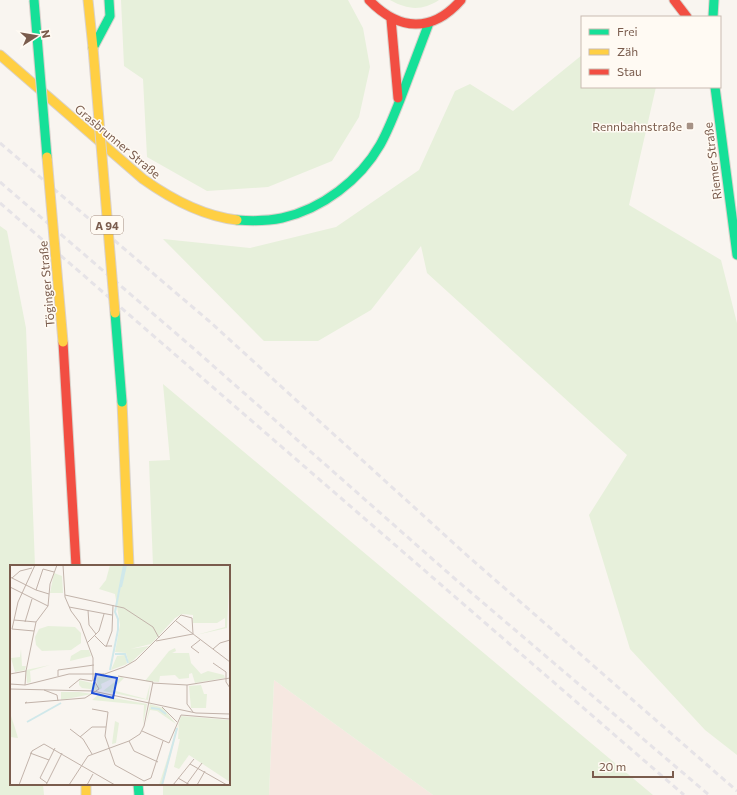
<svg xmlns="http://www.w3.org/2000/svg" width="737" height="795" viewBox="0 0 737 795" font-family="Commissioner,sans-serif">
	<rect width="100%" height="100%" fill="#f9f5f0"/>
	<!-- commercial -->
	<path fill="#f6e8e1" d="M274,680l159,115h-164z"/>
	<!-- green -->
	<g fill="#e7f0db">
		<path d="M121,0h227l15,28 7,39 -11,50 -27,44 -64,26 -61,4 -60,-34 -4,-78 -19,-13z"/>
		<path d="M390,0h49c-17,11 -31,10 -49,0z"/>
		<path d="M582,55v32h74l-27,118 92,55 16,63v432l-32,-25 -75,-81 -41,-134 38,-60 -200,-182 -6,-27 -50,64 -53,31h-54l-101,-102 87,9 86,-21 83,-57 36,-79 15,-7 43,27z"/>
		<path d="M0,226l7,5 19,97 9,238h-24v218h32l1,11h-44z"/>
		<path d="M163,384l490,411h-220l-159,-115 -5,115h-106v-11h66v-218h-76l-4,-105 21,-1z"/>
	</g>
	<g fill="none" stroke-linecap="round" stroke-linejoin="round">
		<!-- fast casing -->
		<g stroke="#d9d2cb" stroke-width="11">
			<g id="fast">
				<path d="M713,17l1,-17"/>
				<path d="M93,48l17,-32 -1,-16"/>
				<path d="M715,87l22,168"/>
				<path d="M237,220c14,1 31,1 45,-2 40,-9 78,-38 98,-73 8,-14 14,-30 20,-45 10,-26 19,-51 29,-77"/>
				<path d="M138,784l1,11"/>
			</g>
		</g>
		<!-- slow casing -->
		<g stroke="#d9d2cb" stroke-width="11">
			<g id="slow">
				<path d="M88,0l5,48"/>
				<path d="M0,55l143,124c28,20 59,37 94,41"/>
				<path d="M122,402l7,164"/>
				<path d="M86,784v11"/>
			</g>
		</g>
		<!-- jam casing -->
		<g stroke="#d9d2cb" stroke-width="11">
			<g id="jam">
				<path d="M369,0c30,31 63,33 92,0"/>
				<path d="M674,0l13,17"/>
				<path d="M391,19l7,79"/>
				<path d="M63,342l13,224"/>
			</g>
		</g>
		<!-- fast -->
		<use href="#fast" stroke="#16e098" stroke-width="9"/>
		<!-- slow -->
		<use href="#slow" stroke="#ffcf43" stroke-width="9"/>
		<!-- jam -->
		<use href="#jam" stroke="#f24e42" stroke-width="9"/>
		<!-- rail -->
		<g stroke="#e6e3e7" stroke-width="3" stroke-dasharray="6 4" stroke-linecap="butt">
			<path d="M0,143l209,178 261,237 267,233"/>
			<path d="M0,182l193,166 261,230 255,217"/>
			<path d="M0,203l684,592"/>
		</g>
		<!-- fast-bridge casing -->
		<g stroke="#dad1cc" stroke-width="11" stroke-linecap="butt">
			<g id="fast-bridge">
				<path d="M34,0l13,157"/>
				<path d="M115,313l7,89"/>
			</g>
		</g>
		<!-- slow-bridge casing -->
		<g stroke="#dad1cc" stroke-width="11" stroke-linecap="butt">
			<g id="slow-bridge">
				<path d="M93,48l22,265"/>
				<path d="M47,157l16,185"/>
			</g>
		</g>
		<!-- fast-bridge -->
		<use href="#fast-bridge" stroke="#16e098" stroke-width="9"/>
		<!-- slow-bridge -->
		<use href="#slow-bridge" stroke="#ffcf43" stroke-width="9"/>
	</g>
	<!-- markers -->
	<rect fill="#a69286" stroke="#fffaf3" stroke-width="1.5" x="686" y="122" width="8" height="8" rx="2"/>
	<g text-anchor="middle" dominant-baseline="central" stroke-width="3" stroke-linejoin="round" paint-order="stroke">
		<!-- shield labels -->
		<rect fill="#fffaf3" stroke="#a28b7f" stroke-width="1" x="91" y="216" width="32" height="18" rx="3"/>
		<g font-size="11" font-weight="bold" fill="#7a5c4d">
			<text x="107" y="225">A 94</text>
		</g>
		<!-- poi labels -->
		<g font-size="12" fill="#7a5c4d" stroke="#fffaf3" text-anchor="end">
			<text x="682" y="126">Rennbahnstraße</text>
		</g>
		<!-- street labels -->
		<g font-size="12" fill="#7a5c4d" stroke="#fffaf3">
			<text transform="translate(118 141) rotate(40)">Grasbrunner Straße</text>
			<text transform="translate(712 161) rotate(-97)">Riemer Straße</text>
			<text transform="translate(46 284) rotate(-95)">Töginger Straße</text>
		</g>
	</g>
	<!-- overview -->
	<g transform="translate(10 565)">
		<rect width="220" height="220" fill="#f9f5f0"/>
		<path d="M100,0h120l-3,63 -31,7 29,-8v-9l-8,5h-24v-8l-11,-1 -7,4 -24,26 -21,5 19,-3 -20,18 -3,-11 -11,-1 5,-27 -5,-31 -16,-5 7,-9zM44,8l8,3 1,17h-13zM38,61l27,1 6,6v10l-10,7 -29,1 -6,-6 -1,-8 4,-8zM165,83l1,3 -4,2h17l2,10 10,11 7,-3 16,4 1,3 -30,5 -3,-10 -3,1v4l-10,1 -4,-4 -15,1 -1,6 -14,-1 24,-30zM11,84l1,17h4l-1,4 -10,2 -4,-14 9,-1zM71,85h8l2,6 -21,5 1,-5zM115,90l2,9 -16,6 6,-14zM40,100l-20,6 1,11 -4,1 -1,-13zM93,110l15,1 -17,8 1,4 -3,2 -3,-12zM111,112l3,1 -12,12 34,9 4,-15 -2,16 -45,-9zM69,115l17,4 2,3 -1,3 -15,-2 -3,-3zM191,120l3,9h3l-1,14h-15l-2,-22zM51,127h18l13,2 -31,6zM88,130l49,9 -4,21 1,-20 -52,-5zM140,139l13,4 13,16 -19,-13 -7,-1 -4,13zM0,148l5,15 3,10 -8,-1zM171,151l49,4v62l-41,-27 -10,14 -5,-2 6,-28h-2l1,-15 -16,60 2,1h-6zM105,156l4,2 -3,20 -4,1z" fill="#e7f0db"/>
		<path fill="none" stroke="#d0e8ea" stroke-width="2" d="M111,22l5,-22M105,89h10l3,9M100,105l8,-40v-11l-3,-7 9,-47M141,143l8,1 7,5M17,157l34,-19M152,220l15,-57"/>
		<path fill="none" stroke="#c2b3aa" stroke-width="1" d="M53,0l2,32 6,14 9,12 13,35v23M0,12l26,13 13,4M2,13l8,-7 12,-3M0,22l38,19M26,25l7,-21 11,3M55,30l59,13 29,19 6,11M59,42l43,8M78,45l1,15 7,9M4,55l22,2M166,56l54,41M15,57l7,-23M24,66l-22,-2 6,-27 17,-37M85,71l10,10h7M146,76l37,-7M77,78l12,-12 5,-17M96,82l6,-16 1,-26M203,84l7,-6 10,-3M189,88l-8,-6 9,-7M203,98l13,9v10l4,6M0,109l16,-3M92,110l22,-8 12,-7 45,-45 11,3 1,16M48,111v-6l36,-5M108,111l35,6M142,118l35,2M0,119l15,1 44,-11h35M15,120l1,-14 10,-49 12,-16 2,-22 7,-19M177,120l43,-7M177,120v19l6,8M59,123l11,-9 12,2M0,124l83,2 103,22 34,1M34,125l13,5 1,6M17,137l-2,1 60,-5 14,-9 -4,-7M152,142l15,15M82,144l16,3 -3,24 10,29 29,16 7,-3 12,-37M60,164l13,10 9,15M132,166l27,12 12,-28 49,4M70,172l12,-10h14M119,176l5,10 24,11M20,188l19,7M180,199l37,21M168,213l12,7M37,218l-7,-5 15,-30M9,220l13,-34 12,-7 71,41M36,220l16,-32M59,220l19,-29 41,-15 11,-7 4,-8 9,-44M77,220l6,-11M163,220l21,-26M176,220l16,-22M187,220l8,-14"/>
		<path fill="#1d4ed8" fill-opacity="0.15" stroke="#1d4ed8" stroke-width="2" d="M86,109l21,4 -4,20 -21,-5z"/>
		<rect width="220" height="220" fill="none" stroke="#7a5c4d" stroke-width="2"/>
	</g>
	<!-- legend -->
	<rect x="581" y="16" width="140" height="72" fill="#fffaf3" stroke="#cabbb1"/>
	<rect x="589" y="29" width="20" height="6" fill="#16e098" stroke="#cabbb1"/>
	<text x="617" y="36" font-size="12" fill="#7a5c4d">Frei</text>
	<rect x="589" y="49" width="20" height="6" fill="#ffcf43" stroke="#cabbb1"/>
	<text x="617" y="56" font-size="12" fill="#7a5c4d">Zäh</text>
	<rect x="589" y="69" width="20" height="6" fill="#f24e42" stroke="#cabbb1"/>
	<text x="617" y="76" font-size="12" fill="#7a5c4d">Stau</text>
	<!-- north arrow -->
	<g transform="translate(36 36) rotate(78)" stroke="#fffaf3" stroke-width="3" paint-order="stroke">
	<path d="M0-3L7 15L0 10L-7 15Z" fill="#7a5c4d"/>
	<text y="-6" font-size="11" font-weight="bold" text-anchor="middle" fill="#7a5c4d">N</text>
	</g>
	<!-- scale -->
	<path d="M593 771v6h80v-6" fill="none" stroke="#7a5c4d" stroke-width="2"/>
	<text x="599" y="771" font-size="12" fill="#7a5c4d" stroke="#fffaf3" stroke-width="3" paint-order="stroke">20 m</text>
</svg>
